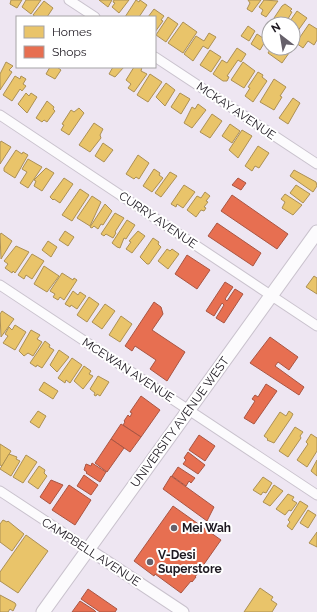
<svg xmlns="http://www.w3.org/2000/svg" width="317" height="612" viewBox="0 0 317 612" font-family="Raleway,sans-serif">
	<rect width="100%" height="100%" fill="#eee6f2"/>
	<!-- homes -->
	<g fill="#e9c46a" stroke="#ac9054">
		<path d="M11,0h11l-5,8 -7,-4z"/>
		<path d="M26,0h15l-10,14 -9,-7z"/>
		<path d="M99,0h13l-4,7z"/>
		<path d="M114,0h15l-10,13 -7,-6 3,-4 -2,-1z"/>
		<path d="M136,0l3,2 1,-2 7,5 -8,12h-14z"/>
		<path d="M248,0h13l-9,12 -5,-3 3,-6z"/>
		<path d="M264,0l14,1 -12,16 -5,-3 2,-4 -4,-3z"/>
		<path d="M44,1l9,7 -6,9h-11l-3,-2z"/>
		<path d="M285,4l7,5 -2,2 2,1 -7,12 -3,-2 -1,2h-5l-4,-3 10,-15z"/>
		<path d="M154,9l10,7 -3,4 2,1 -8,11v-15h-7z"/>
		<path d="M297,11l10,7 -10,14 -4,-3v-5h-5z"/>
		<path d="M168,17l10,7 -12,18 -10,-7z"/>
		<path d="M183,22l14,10 -14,21 -15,-10z"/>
		<path d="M309,24l8,5v11l-3,5 -6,-4 -5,7 -7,-5z"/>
		<path d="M248,26l7,5 -6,10 -8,-5z"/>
		<path d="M209,33l7,4 -8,12 -5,-3 -10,15 -9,-7 12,-18 8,5z"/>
		<path d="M257,34l9,6 -6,10 -9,-6z"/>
		<path d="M237,48l9,6 -5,8 -3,-2 -11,16 2,1 -2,4h-4l-10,-7 9,-14 5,3z"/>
		<path d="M271,48h11l7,5 -7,10 -14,-10z"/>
		<path d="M210,50l11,7 -10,15 -11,-7z"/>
		<path d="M6,62l7,4 -4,4 3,2 -12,18v-16z"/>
		<path d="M243,62l12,9 -11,17 -13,-8z"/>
		<path d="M50,67h7l4,3 -6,9 -9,-5z"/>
		<path d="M113,67h11l-9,10 -6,-3z"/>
		<path d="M134,67h8l-1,4 6,3 -13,18 -6,-4 3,-4 -5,-4z"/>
		<path d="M258,72l5,3 -1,2 5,4 -14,21 -8,-6 5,-8 -2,-1z"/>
		<path d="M150,74l12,8 -14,20 -11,-7z"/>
		<path d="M15,76l5,3 1,-3 5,3 -3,5 3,2 -4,5 -2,-2 -8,12 -9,-6z"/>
		<path d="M274,79l12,8 -6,9 2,1 -8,13 -14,-8z"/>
		<path d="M166,83l9,7 -10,16 -9,-9z"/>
		<path d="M26,93l3,3 2,-3 6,4 -10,16 -9,-9z"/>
		<path d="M180,93l10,6 -9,15 -10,-7z"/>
		<path d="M293,98l7,5 -12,21 -9,-6z"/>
		<path d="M47,101l7,6 -1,2 2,2 -8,11 -3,-2 -2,2 -6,-4z"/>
		<path d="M198,104l8,6 -14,18 -8,-5 8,-16 3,2z"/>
		<path d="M79,108l5,5 -15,22 -8,-5 3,-5 -2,-1 9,-14 3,2z"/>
		<path d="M212,114l10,7 -12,17 -10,-6z"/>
		<path d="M94,123l9,6 -3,6 1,3 -11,14 -11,-7z"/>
		<path d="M230,124l10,7 -8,12 -10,-7z"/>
		<path d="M242,130l10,6 -14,22 -9,-8z"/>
		<path d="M1,141l10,6 -11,17v-21z"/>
		<path d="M103,143l10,7 -9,12 -9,-6z"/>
		<path d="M258,146l11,7 -10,15 -4,-2 -3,5 -7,-5z"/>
		<path d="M16,150l6,4 1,-2 5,3 -13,23 -11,-7v-3z"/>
		<path d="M138,155l11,8 -10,16 -3,-2 -2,2 -8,-5z"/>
		<path d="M28,159l14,8 -14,21 -8,-5 7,-11 -5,-3z"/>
		<path d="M46,168l8,5 -12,18 -8,-5 2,-5 -2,-1z"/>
		<path d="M154,169l6,4 -1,2 4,3 -11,14 -9,-6z"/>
		<path d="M294,170l22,12 1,4 -4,6 -23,-16z"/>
		<path d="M170,172l7,4 -16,21 -6,-4z"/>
		<path d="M64,178l9,6 -13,19 -6,-4 -1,1 -3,-3z"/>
		<path d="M184,185l11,7 -12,16 -6,-4 -1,3 -5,-3z"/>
		<path d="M296,185l14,9 -7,9 -13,-10z"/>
		<path d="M80,189l9,6 -17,26 -10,-6z"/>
		<path d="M205,192l5,4 -4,5 2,1 -4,5 2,1 -2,3 -3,-1 -5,7 -9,-7 10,-14 4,2z"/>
		<path d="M285,194l17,11 -9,10 -11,-7 3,-6 -4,-3z"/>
		<path d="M92,196l9,6 -11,24 -13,-8z"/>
		<path d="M105,204l7,7 -9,14 -2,-1 -3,5 -4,-3 -2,2 -2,-1z"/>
		<path d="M115,213l9,5 -9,14 1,1 -3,5 -7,-4 -2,2 -3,-2z"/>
		<path d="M127,220l8,5 -9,14 -2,-1 -4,10 -3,-1 -5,-4z"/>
		<path d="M65,231l9,6 -6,9 -9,-6z"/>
		<path d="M138,231l7,5 -13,17 -6,-4 5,-7 -2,-1z"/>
		<path d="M1,233l11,8 -11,18 -1,-24z"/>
		<path d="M153,238l6,4 -1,2 3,3 -12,17h-2l-7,-7z"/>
		<path d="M48,241l9,6 -6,10 -9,-7z"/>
		<path d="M16,246l13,6 -14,21 -2,-2 -1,2 -7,-5 3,-4 -4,-3z"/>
		<path d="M167,249l3,2 2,-2 7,5 -11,15 -10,-8z"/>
		<path d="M32,254l12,7 -12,18 -6,-4 -2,4 -6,-4z"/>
		<path d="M44,266l15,10 -12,16 -13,-8z"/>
		<path d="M62,273l11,7 1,-2 3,2 -13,20 -4,-3 -2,3 -5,-3 2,-3 -5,-3z"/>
		<path d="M314,276l3,2v16l-11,-7z"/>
		<path d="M73,291l5,4 2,-3 6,4 -9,13 -6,-4 -1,2 -5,-3z"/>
		<path d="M89,297l10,7 -12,18 -10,-7z"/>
		<path d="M105,304l10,7 -13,18 -10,-7z"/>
		<path d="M2,311l12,8 -13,18 -1,-23z"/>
		<path d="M121,316l11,8 -12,18 -11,-7z"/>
		<path d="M15,325l11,7 -11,18 -12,-7 5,-7 -3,-2 4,-7 3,3z"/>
		<path d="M31,330l9,5 -3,4 5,3 -9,14 -5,-3 -4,3 -5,-5z"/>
		<path d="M45,341l5,4 -1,2 5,3 -12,18 -5,-3 -1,2 -6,-4z"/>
		<path d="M59,350l10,7 -12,15 -7,-7z"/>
		<path d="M72,358l10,7 -12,18 -4,-3 -1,3 -7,-5z"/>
		<path d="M84,366l7,5 -2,3 4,2 -10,13 -9,-8z"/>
		<path d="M98,376l11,6 -9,14 -3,-2 -1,2 -2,-1 1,-2 -5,-4z"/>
		<path d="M44,382l14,9 -5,8 -14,-9z"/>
		<path d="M38,411l8,5 -7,12 -9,-6z"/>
		<path d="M289,411l4,3 -2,4 -17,25 -7,-3 1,-1 -4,-3 16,-24 6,4z"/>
		<path d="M295,427l8,5 -3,4 1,2 -13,19 -9,-6z"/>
		<path d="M311,434l6,4v13l-10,16 -10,-7 11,-16 -2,-2z"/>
		<path d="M0,444l11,7 -9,15 -2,-1z"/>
		<path d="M9,454l8,3 -1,2 4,2 -9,15 -11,-7z"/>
		<path d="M26,455l11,7 -14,21 -10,-6z"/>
		<path d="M317,460v16l-6,-5z"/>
		<path d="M39,466l6,4 -1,3 3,3 -9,13 -10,-7z"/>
		<path d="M263,477l9,6 -6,10 -3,-1 -2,3 -8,-5z"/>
		<path d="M274,485l9,6 -13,15 -7,-4z"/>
		<path d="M288,494l6,3 -2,3 5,3 -6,8 -2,-1 -4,5 -9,-6z"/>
		<path d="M300,501l8,5 -16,24 -5,-4 3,-4 -2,-2z"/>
		<path d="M308,510l8,5 -8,13 -8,-5z"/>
		<path d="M3,520l4,2 1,-1 16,13 -12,17 -12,-9v-18z"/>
		<path d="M317,532v15l-8,-4z"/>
		<path d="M26,535l22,16 -30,42 -18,-12v-9z"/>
		<path d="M260,588l13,9 -2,3 6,4 -5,8h-28z"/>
		<path d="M0,595l15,8 1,2 -3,6 -3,-2 -2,3h-8z"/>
	</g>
	<!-- shops -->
	<g fill="#e76f51" stroke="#aa5542">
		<path d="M238,178l8,5 -5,7 -9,-5z"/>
		<path d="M232,195l56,39 -11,15 -56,-38z"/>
		<path d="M217,223l44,30 -8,13 -45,-30z"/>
		<path d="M187,255l23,15 -13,19 -22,-15z"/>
		<path d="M225,282l8,5 -8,12 2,2 8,-12 8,5 -19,29 -8,-5 8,-13 -2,-2 -8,13 -8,-5z"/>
		<path d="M154,302l7,5 2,7 -11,16 33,22 -18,29 -17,-12 6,-9 -21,-14 -3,5 -7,-5z"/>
		<path d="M270,337l28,20 -9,13 -11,-8 -3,4 29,21 -5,8 -49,-32z"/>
		<path d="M266,384l11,7 -23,33 -10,-6 11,-17 -3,-2 3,-4 3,2z"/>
		<path d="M141,396l19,14 -19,27 -18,-12 2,-3 -1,-1 4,-6 2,2 2,-4 -2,-1z"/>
		<path d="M121,424l20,13 -11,15 -19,-13z"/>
		<path d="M199,435l16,11 -10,15 -16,-11z"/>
		<path d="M111,439l13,9 -17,24 -12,-9z"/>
		<path d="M188,452l17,13 -7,9 -15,-10 3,-4 -2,-2z"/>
		<path d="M92,463l14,9 -6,10 -14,-9 1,-1 -3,-2 2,-6 5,2z"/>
		<path d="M178,467l17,11 -4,5 -2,-2 -3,5 -14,-10z"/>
		<path d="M84,475l14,10 -7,10 -14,-9z"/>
		<path d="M171,476l43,31 -7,14 -44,-32z"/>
		<path d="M51,480l12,5 -13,19 -10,-7z"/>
		<path d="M69,485l22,15 -16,25 -23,-15z"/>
		<path d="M173,506l48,34 -26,37h1l-4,5 -1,-1 -10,12 -26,-19 -1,2 -20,-15z"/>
		<path d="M88,589l29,20 -2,3h-15l-19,-13z"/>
		<path d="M80,601l14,9 2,2h-24z"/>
	</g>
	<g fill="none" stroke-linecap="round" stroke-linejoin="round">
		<!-- minor casing -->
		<g stroke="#c9c2cd" stroke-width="11">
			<g id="minor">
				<path d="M69,0l26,17"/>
				<path d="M155,57l162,107"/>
				<path d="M0,115l317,211"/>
				<path d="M0,285l317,210"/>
				<path d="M0,491l88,58"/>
			</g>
		</g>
		<!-- tertiary casing -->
		<g stroke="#c9c2cd" stroke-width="13">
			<path id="tertiary" d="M88,549l95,63"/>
		</g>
		<!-- secondary casing -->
		<g stroke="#c9c2cd" stroke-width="15">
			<path id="secondary" d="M43,612l274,-380"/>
		</g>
		<!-- minor -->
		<use href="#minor" stroke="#fcfbfd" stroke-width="9"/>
		<!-- tertiary -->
		<use href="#tertiary" stroke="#fcfbfd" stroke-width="11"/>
		<!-- secondary -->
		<use href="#secondary" stroke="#fcfbfd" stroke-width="13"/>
	</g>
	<!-- markers -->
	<g fill="#66606a" stroke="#fff" stroke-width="1.5">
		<circle cx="174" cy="528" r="4"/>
		<circle cx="150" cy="562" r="4"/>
	</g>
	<g text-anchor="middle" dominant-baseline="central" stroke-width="4" stroke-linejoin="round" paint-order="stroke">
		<!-- street labels -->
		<g font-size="12" fill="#1d1820" stroke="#fff">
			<text transform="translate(236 111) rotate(34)">MCKAY AVENUE</text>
			<text transform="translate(158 220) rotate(34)">CURRY AVENUE</text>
			<text transform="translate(128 370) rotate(33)">MCEWAN AVENUE</text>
			<text transform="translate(180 422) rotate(-54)">UNIVERSITY AVENUE WEST</text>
			<text transform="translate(91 552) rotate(33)">CAMPBELL AVENUE</text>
		</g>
		<!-- poi labels -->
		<g font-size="12" font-weight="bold" fill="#1d1820" stroke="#fff" text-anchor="start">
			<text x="182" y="528">Mei Wah</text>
			<text x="158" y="555">V-Desi<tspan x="158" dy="14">Superstore</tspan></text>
		</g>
	</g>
	<!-- legend -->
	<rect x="16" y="16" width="140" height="52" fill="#ffffff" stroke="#a5a3a6"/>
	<rect x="24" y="26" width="20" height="12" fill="#e9c46a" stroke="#a5a3a6"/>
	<text x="52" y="36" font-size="12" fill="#1d1820">Homes</text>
	<rect x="24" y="46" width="20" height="12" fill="#e76f51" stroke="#a5a3a6"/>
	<text x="52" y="56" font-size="12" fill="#1d1820">Shops</text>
	<!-- north arrow -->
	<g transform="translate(281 36) rotate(329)"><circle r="19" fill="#ffffff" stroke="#a5a3a6"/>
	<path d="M0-3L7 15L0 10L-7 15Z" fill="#66606a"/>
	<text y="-6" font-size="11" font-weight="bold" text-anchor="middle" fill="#1d1820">N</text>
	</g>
</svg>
